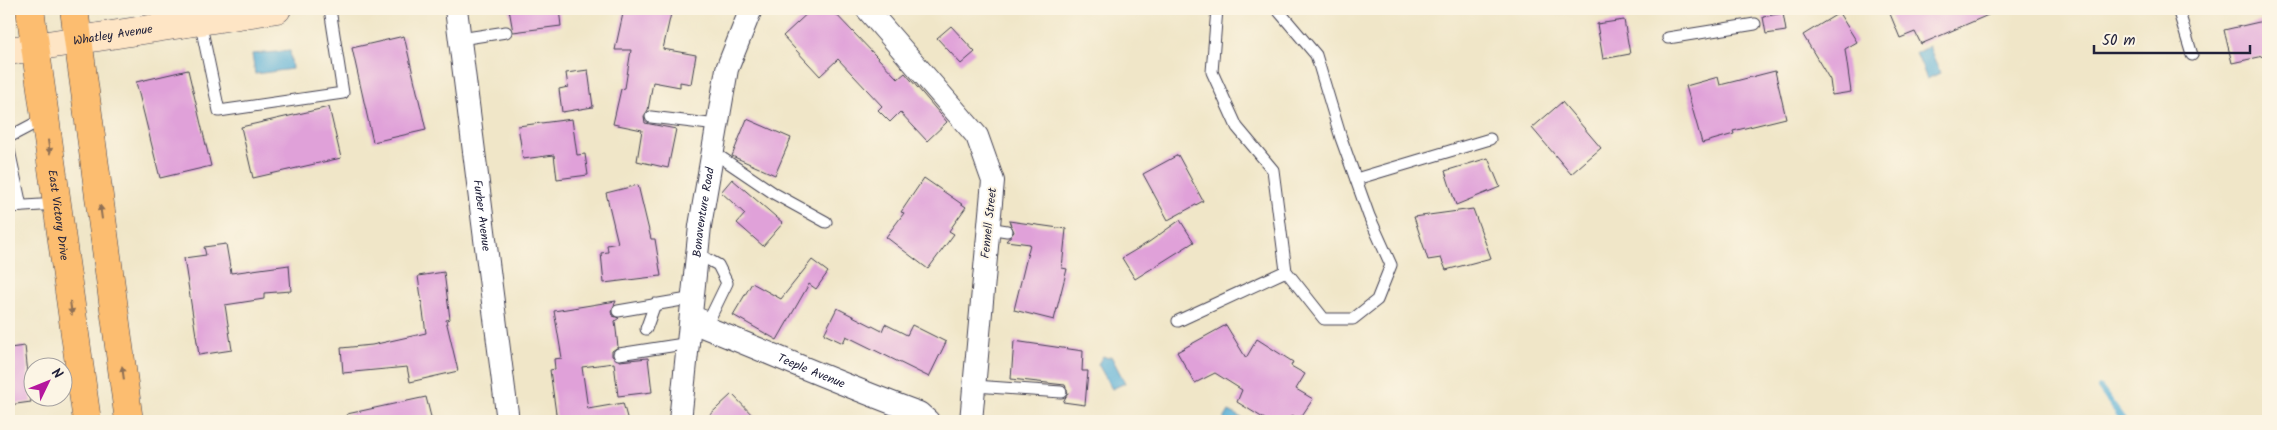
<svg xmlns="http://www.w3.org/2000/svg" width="2277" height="430" viewBox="0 0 2277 430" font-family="Kalam,sans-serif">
	<rect width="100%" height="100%" fill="#fcf5e5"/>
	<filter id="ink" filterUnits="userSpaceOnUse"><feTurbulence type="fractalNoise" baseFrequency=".02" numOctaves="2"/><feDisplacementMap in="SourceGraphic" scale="10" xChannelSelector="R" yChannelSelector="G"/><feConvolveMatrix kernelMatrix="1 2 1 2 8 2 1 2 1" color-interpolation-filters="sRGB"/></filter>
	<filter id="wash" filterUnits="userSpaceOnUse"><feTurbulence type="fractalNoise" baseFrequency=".0096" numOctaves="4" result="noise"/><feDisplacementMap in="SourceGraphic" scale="20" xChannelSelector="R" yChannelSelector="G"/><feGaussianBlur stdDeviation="1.12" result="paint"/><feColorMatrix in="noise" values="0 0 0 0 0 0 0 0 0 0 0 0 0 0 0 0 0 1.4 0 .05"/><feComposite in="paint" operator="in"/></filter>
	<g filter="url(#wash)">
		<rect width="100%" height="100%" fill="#f0e6c8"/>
		<!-- water -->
		<g fill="#59afd6" stroke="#3e6888">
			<path d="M1929,46l11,27 -13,6 -11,-26z"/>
			<path d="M290,51l2,18 -37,5 -3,-20z"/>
			<path d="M1103,356l5,2 3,-2 14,27 -13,6 -14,-25z"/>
			<path d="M1229,411l18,10h-24z"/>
		</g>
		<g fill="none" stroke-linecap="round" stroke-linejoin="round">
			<!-- stream -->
			<path stroke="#59afd6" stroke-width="6" d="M2100,388l24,33"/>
		</g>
		<g id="blocks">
			<!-- building -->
			<g fill="#e0a1d9">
				<path d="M509,9h50l2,17 -48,6z"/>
				<path d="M624,9h48l-9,40 33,6 -5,29 -11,-2v5l-27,-5 -5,28 -4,6 1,7 31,6 -8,39 -31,-7 5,-31 -29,-6 8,-35 4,-1 6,-38h-16z"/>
				<path d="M812,9h19l67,70 7,-6 42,49 -20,19 -27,-29 -10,10 -12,-12 4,-4 -44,-47 -18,17 -37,-40z"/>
				<path d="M1888,9h114l-81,35 -6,-12 -15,6z"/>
				<path d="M1783,13l3,18 -20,3 -3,-17z"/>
				<path d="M1839,13l18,29 -12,7 6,43 -19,3 -2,-15 -27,-45z"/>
				<path d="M1624,20l6,34 -27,5 -6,-35z"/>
				<path d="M2268,20v35l-36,8 -8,-33z"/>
				<path d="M951,26l24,26 -14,12 -24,-26z"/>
				<path d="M404,36l22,94 -53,12 -21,-94z"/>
				<path d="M188,70l23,96 -51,12 -24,-96z"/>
				<path d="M588,70l5,37 -31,5 -3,-23 9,-2 -2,-14z"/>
				<path d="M1775,71l11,47 -53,13 1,3 -32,9 -16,-57 32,-9 2,8z"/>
				<path d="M1562,102l39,46 -30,26 -39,-46z"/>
				<path d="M329,107l12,51 -88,20 -12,-51z"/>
				<path d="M572,119l5,36 8,-1 3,21 -31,4 -3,-24 -31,4 -5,-33z"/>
				<path d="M747,119l44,19 -16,37 -43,-19z"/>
				<path d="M1178,155l25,46 -35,19 -25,-46z"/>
				<path d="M1488,158l12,29 -44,18 -11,-34z"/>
				<path d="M924,178l42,29 -17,24 5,3 -26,35 -42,-32 18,-24 -3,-1z"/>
				<path d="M732,179l51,44 -20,23 -26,-23 8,-9 -24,-22z"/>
				<path d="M638,185l13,54h4l6,37 -57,7 -3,-30 7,-1 -1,-7 11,-2 -12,-50z"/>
				<path d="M1473,209l18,49 -45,12 -5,-12 -13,2 -14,-43z"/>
				<path d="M1180,220l14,22 -59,37 -13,-21 27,-16z"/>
				<path d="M1009,221l57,8 -4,39 5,1 -13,51 -40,-10 16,-66 -24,-3 8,-9z"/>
				<path d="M226,244l5,29 58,-8 2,26 -27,2v6l-39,6 7,45 -33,5 -15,-97 22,-3 -2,-8z"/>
				<path d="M812,260l16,12 -12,17 -7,-5 -32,56 -44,-25 19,-32 29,16z"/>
				<path d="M444,272l6,47 -4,1 12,51 -48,11 -3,-15 -64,6 -2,-25 31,-3 54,-12 -8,-57z"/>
				<path d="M616,301l-5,11 2,4 6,2 -4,3 3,26 -6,4v5l8,5 28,-3 4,34 -34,4 -4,-33 -32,4 6,42 35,-6 5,18h-71l-7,-51 5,-1 -1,-10 8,-1 -8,-47z"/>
				<path d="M837,308l45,23 3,-7 22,11 5,-10 34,17 -17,35 -83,-41 -3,7 -19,-9z"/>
				<path d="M1226,325l20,33 11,-19 36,23 -2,4 14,8 -9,15 17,10 -14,21 -7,-5 -4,6h-20l-31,-19 5,-12 -27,-17 -20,10 -18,-31z"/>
				<path d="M1014,341l69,10 -1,20h6l-3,34 -22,-3 5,-9 -3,-8 -54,-6z"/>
				<path d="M25,346l6,56 -22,3v-57z"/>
				<path d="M732,394l26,27h-55z"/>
				<path d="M426,397l6,24h-85v-7z"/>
			</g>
		</g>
	</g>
	<g filter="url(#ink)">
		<use href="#blocks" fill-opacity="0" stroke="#413f50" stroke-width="1"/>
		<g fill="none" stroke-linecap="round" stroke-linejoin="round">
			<!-- lane casing -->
			<g stroke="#413f50" stroke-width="13">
				<g id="lane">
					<path d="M1217,9l-5,63 25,55 36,43 13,101 38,48h29l24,-19 14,-35 -22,-49 -28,-78 -25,-83 -39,-46"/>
					<path d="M2178,9l14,46"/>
					<path d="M200,21l19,90 124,-18 -13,-84"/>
					<path d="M1668,38l87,-14"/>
					<path d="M460,39l46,-7"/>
					<path d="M651,117l66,8"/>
					<path d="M9,137l36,-19"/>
					<path d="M9,150l12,56"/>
					<path d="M713,152l62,42 51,28"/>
					<path d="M1356,179l134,-40"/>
					<path d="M9,207l48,-3"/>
					<path d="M988,228l19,3"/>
					<path d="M618,311l76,-13"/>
					<path d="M697,313l13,5 17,-35 -9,-18 -20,-11"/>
					<path d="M1178,321l108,-50"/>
					<path d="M646,329l9,-25"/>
					<path d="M619,354l71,-11"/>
					<path d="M975,386l86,6"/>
				</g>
			</g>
			<!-- street casing -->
			<g stroke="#413f50" stroke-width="24">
				<g id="street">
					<path id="s1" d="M456,9l52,412"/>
					<path d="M867,9l110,127 16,45 -22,240"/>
					<path id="s2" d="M692,322c76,30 150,63 227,91l9,8"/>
					<path id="s3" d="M680,421l20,-195 27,-157 24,-60"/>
				</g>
			</g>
			<!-- secondary casing -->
			<g stroke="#413f50" stroke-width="29">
				<g id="secondary">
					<path id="s4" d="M9,51l268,-42"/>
				</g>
			</g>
			<!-- primary casing -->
			<g stroke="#413f50" stroke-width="29">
				<g id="primary">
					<path id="s5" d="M30,9l57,412"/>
					<path d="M74,9l55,412"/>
				</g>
			</g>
			<!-- lane -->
			<use href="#lane" stroke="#fff" stroke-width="11"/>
			<!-- street -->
			<use href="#street" stroke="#fff" stroke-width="22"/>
			<!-- secondary -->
			<use href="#secondary" stroke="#fee5c5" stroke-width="28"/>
			<!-- primary -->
			<use href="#primary" stroke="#fcbd6f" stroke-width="28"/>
		</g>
		<!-- one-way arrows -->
		<defs><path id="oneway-solid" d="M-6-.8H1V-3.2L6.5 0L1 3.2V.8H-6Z" transform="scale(1.25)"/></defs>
		<g fill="#8f7055">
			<use href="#oneway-solid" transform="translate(49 147) rotate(82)"/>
			<use href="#oneway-solid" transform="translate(101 212) rotate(-98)"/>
			<use href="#oneway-solid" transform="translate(71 308) rotate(82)"/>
			<use href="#oneway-solid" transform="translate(123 373) rotate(-98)"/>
		</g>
	</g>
	<g text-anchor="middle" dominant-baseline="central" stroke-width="4" stroke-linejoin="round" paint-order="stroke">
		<!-- street labels -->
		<g font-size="12" fill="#22223b" stroke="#fcf5e5">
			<text stroke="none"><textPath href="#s4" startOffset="105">Whatley Avenue</textPath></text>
			<text stroke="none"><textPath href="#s3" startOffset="210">Bonaventure Road</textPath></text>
			<text stroke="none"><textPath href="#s5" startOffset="208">East Victory Drive</textPath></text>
			<text stroke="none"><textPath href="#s1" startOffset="208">Furber Avenue</textPath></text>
			<text transform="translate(989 223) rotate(-84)">Fennell Street</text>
			<text stroke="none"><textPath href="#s2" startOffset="129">Teeple Avenue</textPath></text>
		</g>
	</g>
	<!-- margin -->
	<rect width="2277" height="430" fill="none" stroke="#fcf5e5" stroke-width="30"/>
	<!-- north arrow -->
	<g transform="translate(48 382) rotate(47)"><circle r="24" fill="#fcf5e5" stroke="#a5a1a1"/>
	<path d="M0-4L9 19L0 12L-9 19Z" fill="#b5179e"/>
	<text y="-8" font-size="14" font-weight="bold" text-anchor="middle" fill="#22223b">N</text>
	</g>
	<!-- scale -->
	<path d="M2094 45v8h156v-8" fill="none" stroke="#22223b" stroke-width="2.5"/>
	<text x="2102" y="45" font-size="15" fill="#22223b" stroke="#fcf5e5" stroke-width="4" paint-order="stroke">50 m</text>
</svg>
